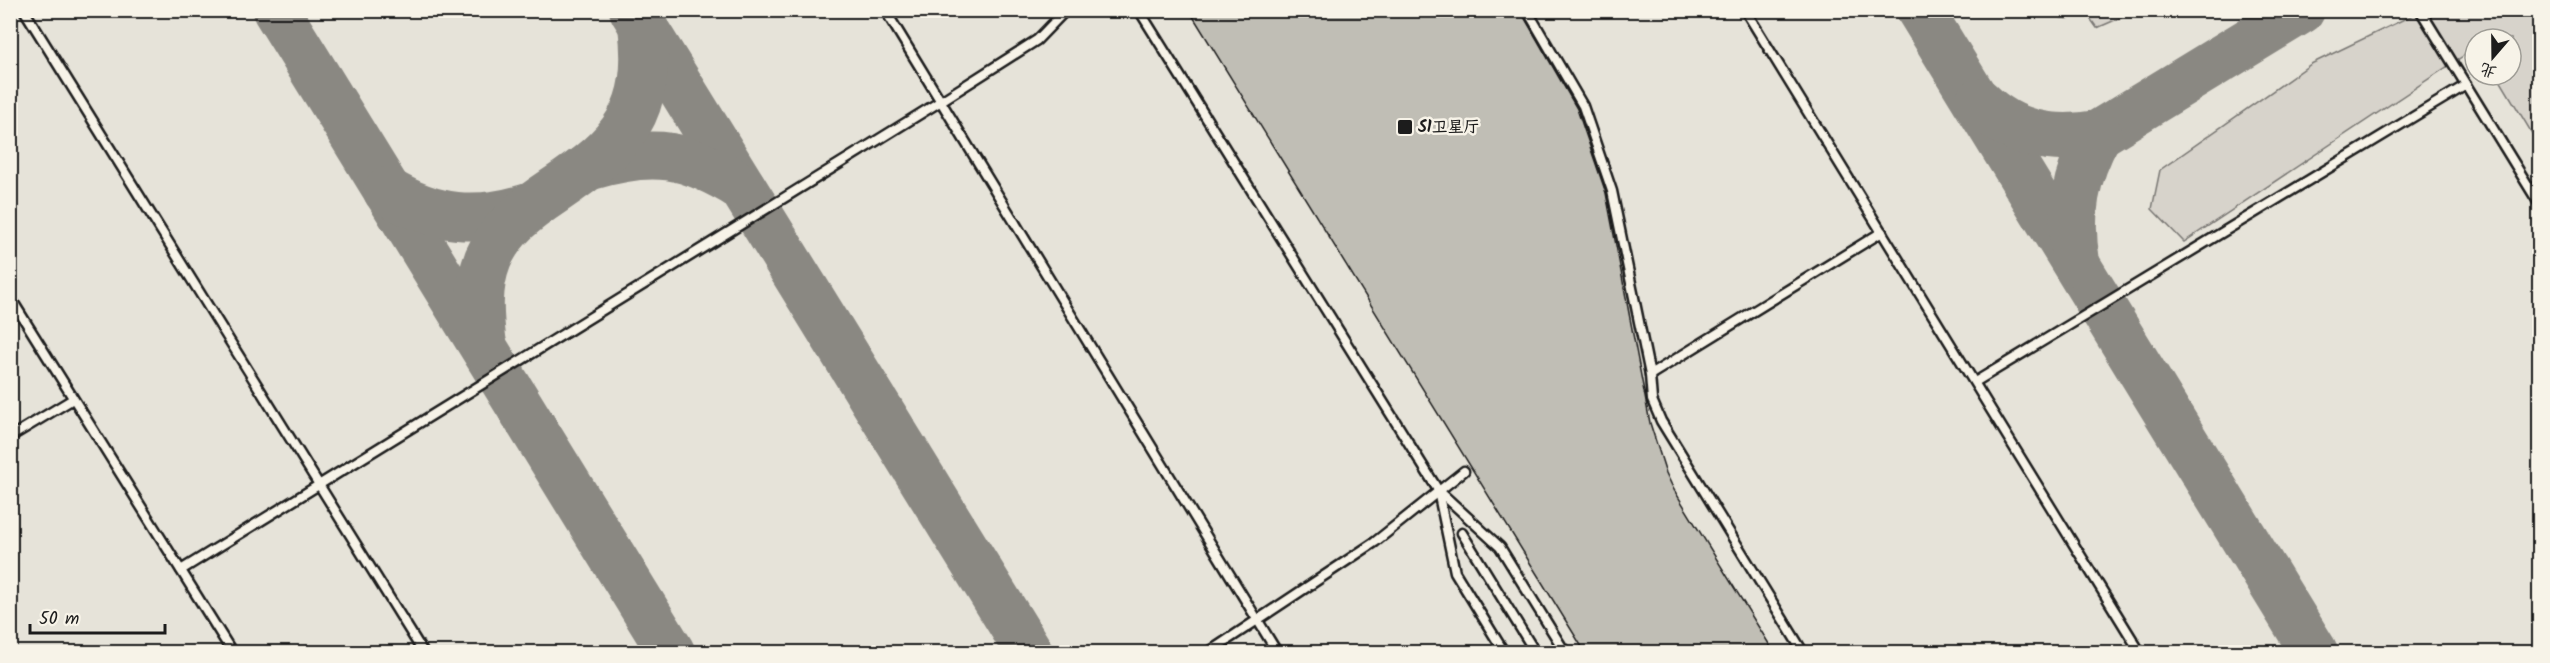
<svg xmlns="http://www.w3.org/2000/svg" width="2550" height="663" viewBox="0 0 2550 663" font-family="Kalam,'LXGW WenKai TC',sans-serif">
	<rect width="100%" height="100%" fill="#f7f3e8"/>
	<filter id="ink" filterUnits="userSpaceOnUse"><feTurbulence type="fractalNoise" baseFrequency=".0167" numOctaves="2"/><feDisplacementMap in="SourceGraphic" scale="12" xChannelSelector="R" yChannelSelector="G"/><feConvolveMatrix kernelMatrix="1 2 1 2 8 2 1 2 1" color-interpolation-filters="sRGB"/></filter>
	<g filter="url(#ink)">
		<!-- built -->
		<path fill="#e6e3d9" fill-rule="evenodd" d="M10,11h2529v641h-2528zM2475,39h36v36h-36z"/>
		<!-- green -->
		<g fill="#d7d3cb" stroke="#7a7874" stroke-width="1.5">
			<path d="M2534,10l5,5v130l-42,-70h14v-36h-36v9l-291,194 -32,-33 8,-39 151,-106 110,-53z"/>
			<path d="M2047,11h89l-39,17 -10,-14c-15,6 -27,7 -40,-3z"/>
		</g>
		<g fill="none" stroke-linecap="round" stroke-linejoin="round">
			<!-- taxiway -->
			<g stroke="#8a8882" stroke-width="48">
				<path d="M276,10l395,642"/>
				<path d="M633,10l396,642"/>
				<path d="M1920,10l394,642"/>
				<path d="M1979,102c33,33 74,40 119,32l203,-124"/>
				<path d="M591,166c63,-19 96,-13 151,21"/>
				<path d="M387,191c48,29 89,32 142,16"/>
				<path d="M2076,262c-8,-47 -1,-86 22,-128"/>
				<path d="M483,345c-4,-29 -6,-58 5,-86 13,-31 39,-50 66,-68 69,-46 99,-79 88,-166"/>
			</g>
		</g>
		<!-- building -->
		<path fill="#c0beb5" stroke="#1c1c1c" stroke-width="1.5" d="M1189,10h331l57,99 29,84 44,230 16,50 8,17 100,162h-189z"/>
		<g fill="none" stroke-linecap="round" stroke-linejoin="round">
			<!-- service casing -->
			<g stroke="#1c1c1c" stroke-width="13">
				<g id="service">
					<path d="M24,10l399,642"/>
					<path d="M885,10l392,642"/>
					<path d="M1139,10l299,480 62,57 65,105"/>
					<path d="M1527,10l56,96 29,85 38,184 2,25 9,21 142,231"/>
					<path d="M1745,10l395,642"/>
					<path d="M2420,10l120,195"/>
					<path d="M10,297l222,355"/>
					<path d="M1650,375l232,-143"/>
					<path d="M1975,382l491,-297"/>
					<path d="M10,437l63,-38"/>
					<path d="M1438,491l17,81 49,80"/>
					<path d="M1462,533l73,119"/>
					<path d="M181,570l760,-469 96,-61 29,-30"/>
					<path d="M1209,652l166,-110 89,-71"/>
				</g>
			</g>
			<!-- service -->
			<use href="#service" stroke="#f7f3e8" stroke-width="8"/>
		</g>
	</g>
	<!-- markers -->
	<rect fill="#1c1c1c" stroke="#f7f3e8" stroke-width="2" x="1397" y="119" width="16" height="16" rx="3"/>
	<g text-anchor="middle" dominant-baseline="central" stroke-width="5" stroke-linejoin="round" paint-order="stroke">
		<!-- poi labels -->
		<g font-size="16" font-weight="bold" fill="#1c1c1c" stroke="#f7f3e8" text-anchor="start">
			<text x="1418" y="127">S1卫星厅</text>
		</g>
	</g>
	<!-- margin -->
	<rect width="2550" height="663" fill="none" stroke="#f7f3e8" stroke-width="36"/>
	<rect x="18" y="18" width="2514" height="627" fill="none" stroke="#1c1c1c" stroke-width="2" filter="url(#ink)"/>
	<!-- north arrow -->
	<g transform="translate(2493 57) rotate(200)"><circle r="28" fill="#f7f3e8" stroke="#9f9d96" stroke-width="1.5"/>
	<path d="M0-4.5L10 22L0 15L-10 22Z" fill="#1c1c1c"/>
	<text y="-9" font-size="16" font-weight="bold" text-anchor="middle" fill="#1c1c1c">北</text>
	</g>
	<!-- scale -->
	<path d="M30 624v9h135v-9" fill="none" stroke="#1c1c1c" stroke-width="3"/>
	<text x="39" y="624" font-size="18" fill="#1c1c1c" stroke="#f7f3e8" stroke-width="4.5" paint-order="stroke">50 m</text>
</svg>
